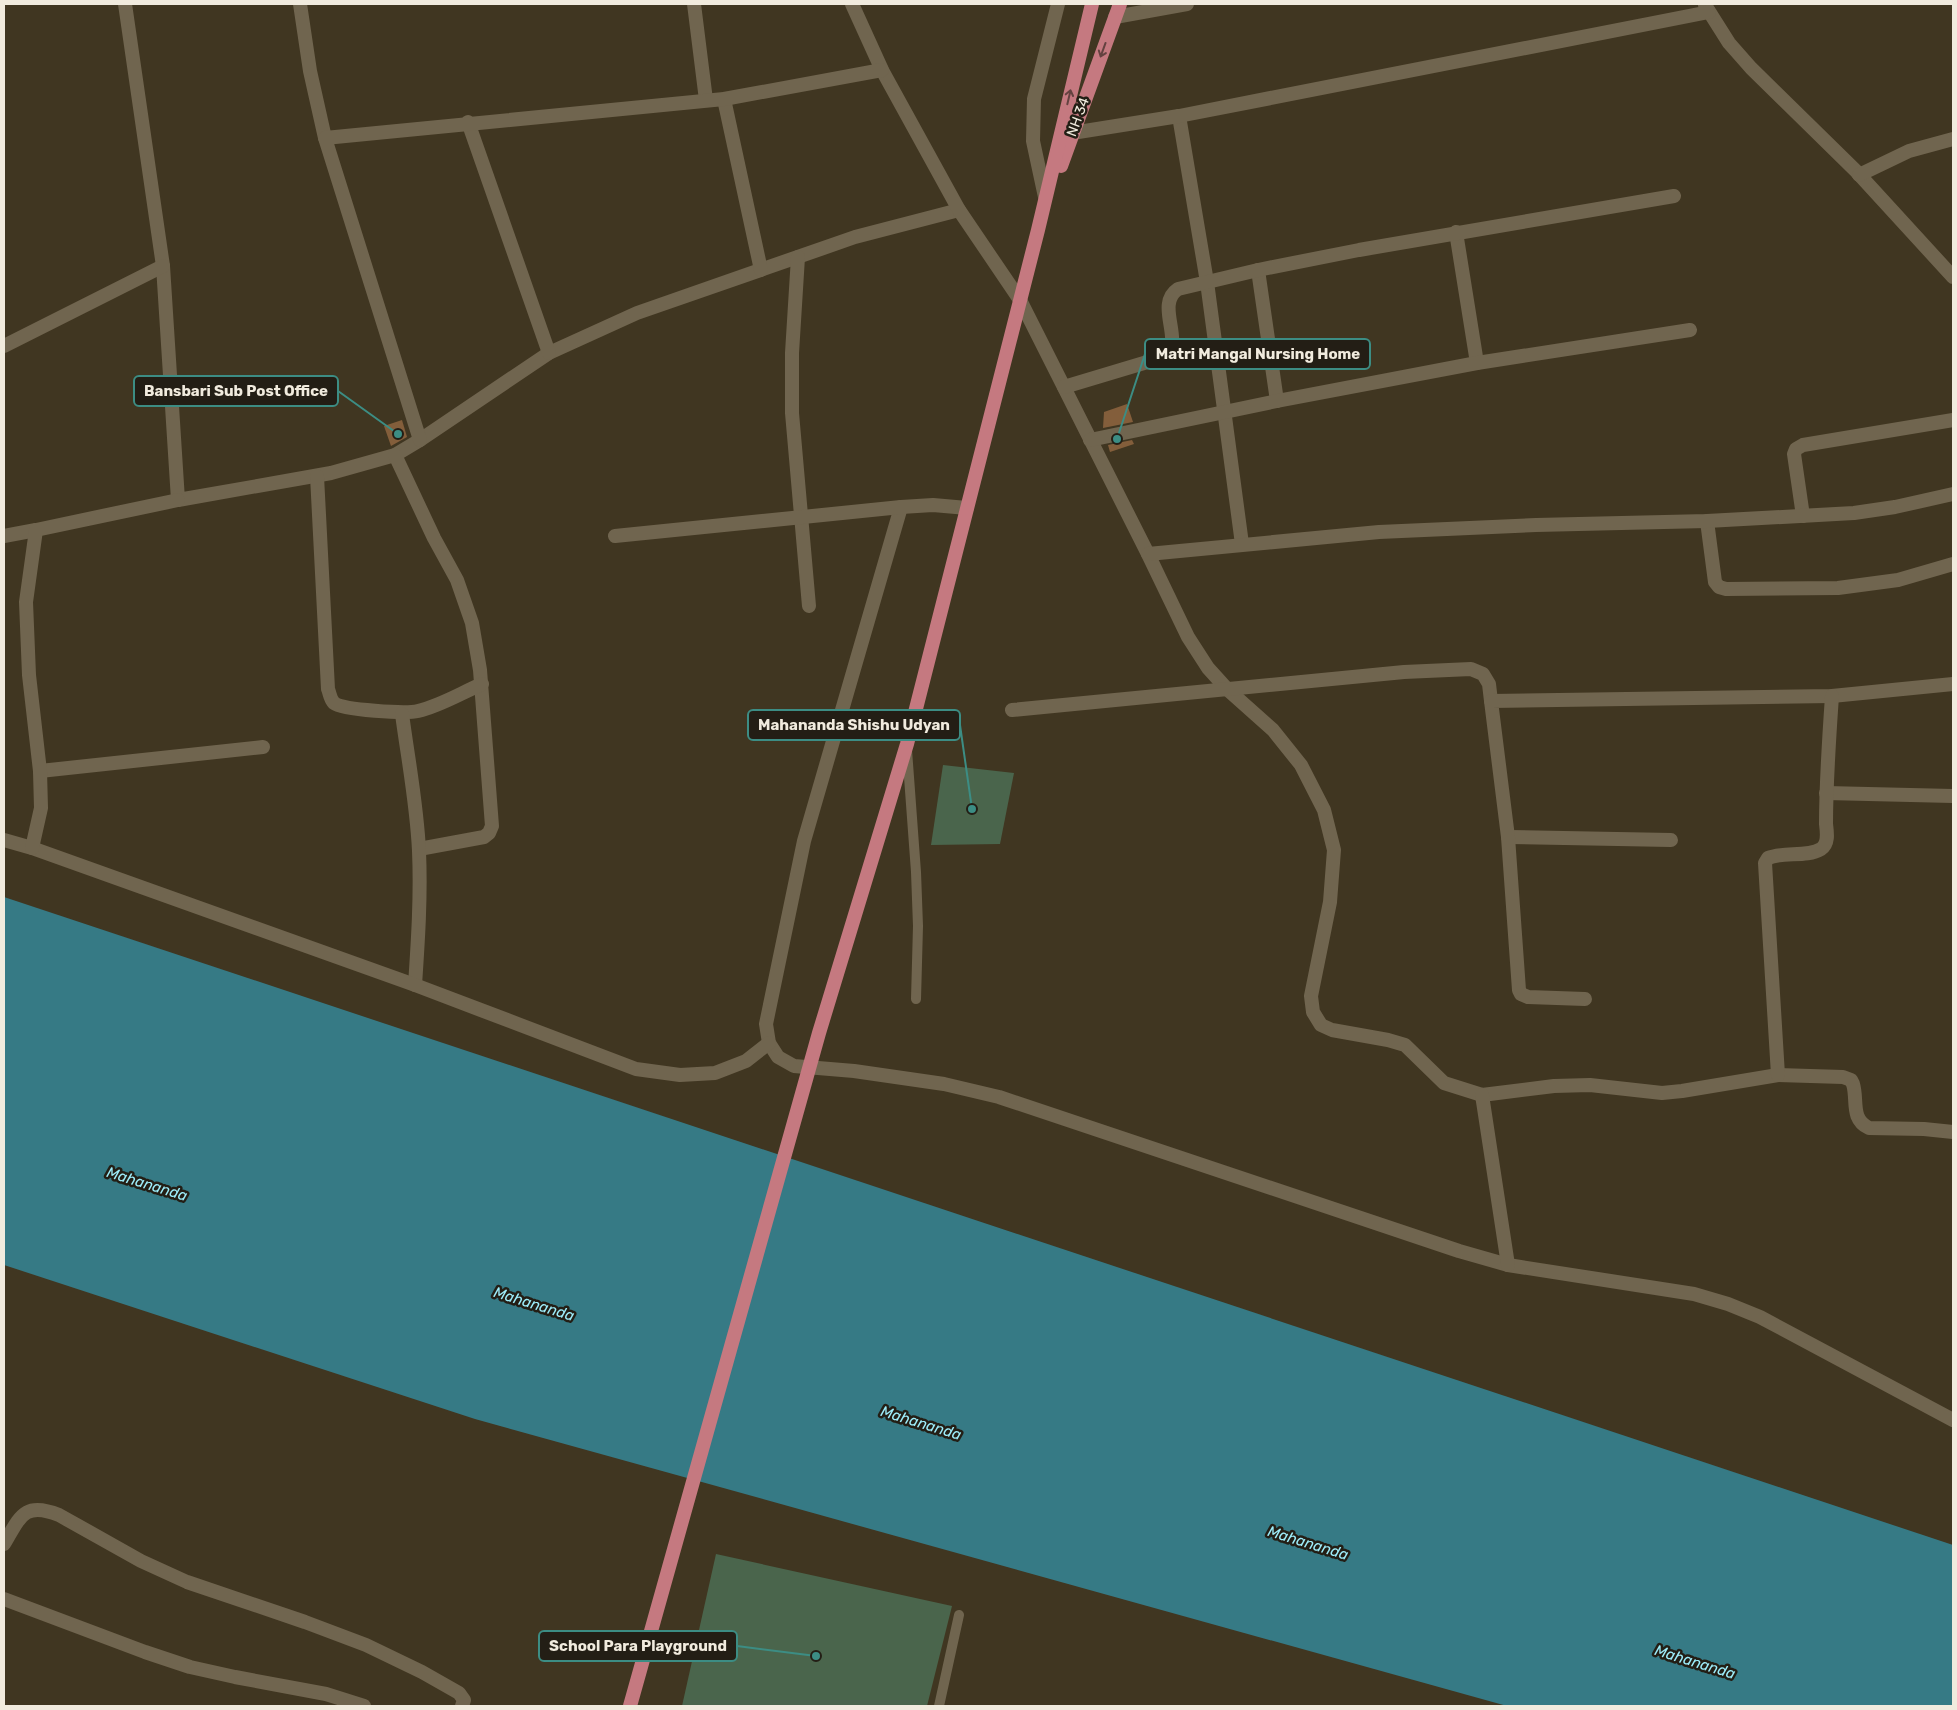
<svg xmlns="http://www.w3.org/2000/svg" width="1957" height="1710" viewBox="0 0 1957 1710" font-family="Rubik,sans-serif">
	<rect width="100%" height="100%" fill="#403621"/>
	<!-- green -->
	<g fill="#4a654c">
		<path d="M943,765l71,8 -14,71 -69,1z"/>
		<path d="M716,1554l236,52 -25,100h-245z"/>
	</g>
	<!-- water -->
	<path fill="#367a85" d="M4,897l1949,648v161h-446l-1032,-287 -471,-154z"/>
	<!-- building -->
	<g fill="#835e3b">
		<path d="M1127,404l6,18 -30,6 1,-16z"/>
		<path d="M402,420l5,17 -16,9 -7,-20z"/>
		<path d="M1132,440l2,4 -24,8 -2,-7z"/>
	</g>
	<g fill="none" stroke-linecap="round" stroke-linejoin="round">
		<!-- service -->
		<g stroke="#70654f" stroke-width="10">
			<path d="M907,750l9,122 2,54 -2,73"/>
			<path d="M939,1706l20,-91"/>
		</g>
		<!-- minor -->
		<g stroke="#70654f" stroke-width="14">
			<path d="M125,4l38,262 15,234 153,-27 64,-18 25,-15 129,-87 88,-40 218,-76 104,-27"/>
			<path d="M300,4l10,67 15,67"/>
			<path d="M694,4l12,96"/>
			<path d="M852,4l30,66 77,140 61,90 128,254 40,83 20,31 19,21 46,41 28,35 23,45 10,40 -4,52 -19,94 2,16 8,13 11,5 56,10 17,5 39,38 38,12 72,-9 36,-1 72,8 20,-2 96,-16 65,2 8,3 2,4c5,16 -3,35 16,44l55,1 29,3"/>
			<path d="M1705,5l24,38 22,25 105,103 97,106"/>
			<path d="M1115,17l72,-13"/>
			<path d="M724,99l37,171"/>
			<path d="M1179,116l28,166 35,262"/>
			<path d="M468,122l81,231"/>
			<path d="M1072,133l107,-17 530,-104"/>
			<path d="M1859,175l50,-24 44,-12"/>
			<path d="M1045,197l-12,-56 1,-42 24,-95"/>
			<path d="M1456,232l21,131"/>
			<path d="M798,257l-6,96v60l17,193"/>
			<path d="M1258,270l19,131"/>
			<path d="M4,346l159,-80"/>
			<path d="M1064,387l100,-30c22,-15 -10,-52 14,-68l80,-19 101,-20 315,-54"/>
			<path d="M420,440l-95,-302 399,-39 158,-29"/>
			<path d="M1090,440l187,-39 200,-38 213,-33"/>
			<path d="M395,455l39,83 23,42 15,43 8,47 12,156 -3,7 -5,4 -65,12"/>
			<path d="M317,476l11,213c2,5 2,10 6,14 9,7 72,11 84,8 22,-5 43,-18 64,-27"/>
			<path d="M901,507l-97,334 -38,183 3,19 9,14 16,9 60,5 90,13 55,13 460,154 49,14 186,29 34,10 32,13 193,103"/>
			<path d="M1803,516l-9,-62 2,-5 7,-4 150,-25"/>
			<path d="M1707,521l8,61 4,5 7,2 112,-1 60,-8 55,-16"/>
			<path d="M4,536l32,-6"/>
			<path d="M615,536l286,-29 32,-2 34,3"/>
			<path d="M1148,554l231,-22 157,-7 171,-4 147,-8 41,-6 58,-13"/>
			<path d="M1012,710l392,-38 67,-3 12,5 6,10 2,17"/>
			<path d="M402,714c6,45 15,91 17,137 2,45 -1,90 -4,134"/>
			<path d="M40,771l223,-24"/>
			<path d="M1826,793l127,3"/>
			<path d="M1508,837l163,3"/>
			<path d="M4,840l28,8 383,137 221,84 44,6 35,-2 31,-12 23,-18"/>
			<path d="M32,848l9,-40 -1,-37 -11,-96 -3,-73 10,-72 142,-30"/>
			<path d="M1585,999l-57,-2 -7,-3 -2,-4 -11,-153 -17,-136 341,-5 121,-12"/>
			<path d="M1778,1075l-13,-212 3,-5c16,-7 38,0 53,-9 8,-5 6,-17 5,-25 0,-43 3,-85 6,-128"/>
			<path d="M1482,1095l26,170"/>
			<path d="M4,1544c16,-27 20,-43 55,-29l82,46 46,21 118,40 61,23 56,27 37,21 5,7 -2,6"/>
			<path d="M4,1599l141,53 45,15 45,10 91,17 38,12"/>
		</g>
		<!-- primary -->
		<g stroke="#c57980" stroke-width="14">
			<path d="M1061,166l59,-162"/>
			<path d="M630,1706l189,-673 88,-289 131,-514 54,-226"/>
		</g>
	</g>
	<!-- one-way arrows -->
	<defs><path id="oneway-shaft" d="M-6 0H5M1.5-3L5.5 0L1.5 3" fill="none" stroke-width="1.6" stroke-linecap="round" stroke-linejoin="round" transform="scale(1.25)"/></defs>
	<g stroke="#644240">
		<use href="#oneway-shaft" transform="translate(1103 50) rotate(110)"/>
		<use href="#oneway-shaft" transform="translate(1069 97) rotate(-77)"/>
	</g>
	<g text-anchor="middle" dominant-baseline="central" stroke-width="5" stroke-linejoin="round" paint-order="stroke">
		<!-- street labels -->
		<g font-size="14" fill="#f1ebde" stroke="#231e15">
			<text transform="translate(1078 117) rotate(-70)">NH 34</text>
		</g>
		<!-- water labels -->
		<g font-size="15" font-style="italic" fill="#9eeefb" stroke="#231e15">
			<text transform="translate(147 1184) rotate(17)">Mahananda</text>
			<text transform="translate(534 1304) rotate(17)">Mahananda</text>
			<text transform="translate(921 1423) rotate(17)">Mahananda</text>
			<text transform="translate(1308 1543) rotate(17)">Mahananda</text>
			<text transform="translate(1695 1662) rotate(17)">Mahananda</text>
		</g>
	</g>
	<!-- callouts -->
	<path fill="none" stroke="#3c8d84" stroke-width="2" d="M1117 439L1145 354M398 434L338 391M972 809L960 725M816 1656L737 1646"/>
	<g fill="#3c8d84" stroke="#231e15" stroke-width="2">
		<circle cx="1117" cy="439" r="5"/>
		<circle cx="398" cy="434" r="5"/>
		<circle cx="972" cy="809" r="5"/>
		<circle cx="816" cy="1656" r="5"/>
	</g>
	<g fill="#231e15" stroke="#3c8d84" stroke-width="2">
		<rect x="1145" y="339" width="225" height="30" rx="5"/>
		<rect x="134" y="376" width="204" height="30" rx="5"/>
		<rect x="748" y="710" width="212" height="30" rx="5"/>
		<rect x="539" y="1631" width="198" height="30" rx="5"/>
	</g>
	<g font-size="15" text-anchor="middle" font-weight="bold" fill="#f1ebde">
		<text x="1258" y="359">Matri Mangal Nursing Home</text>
		<text x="236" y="396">Bansbari Sub Post Office</text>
		<text x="854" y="730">Mahananda Shishu Udyan</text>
		<text x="638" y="1651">School Para Playground</text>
	</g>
	<!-- border -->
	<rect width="1957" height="1710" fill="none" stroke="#f1ebde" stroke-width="10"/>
</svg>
